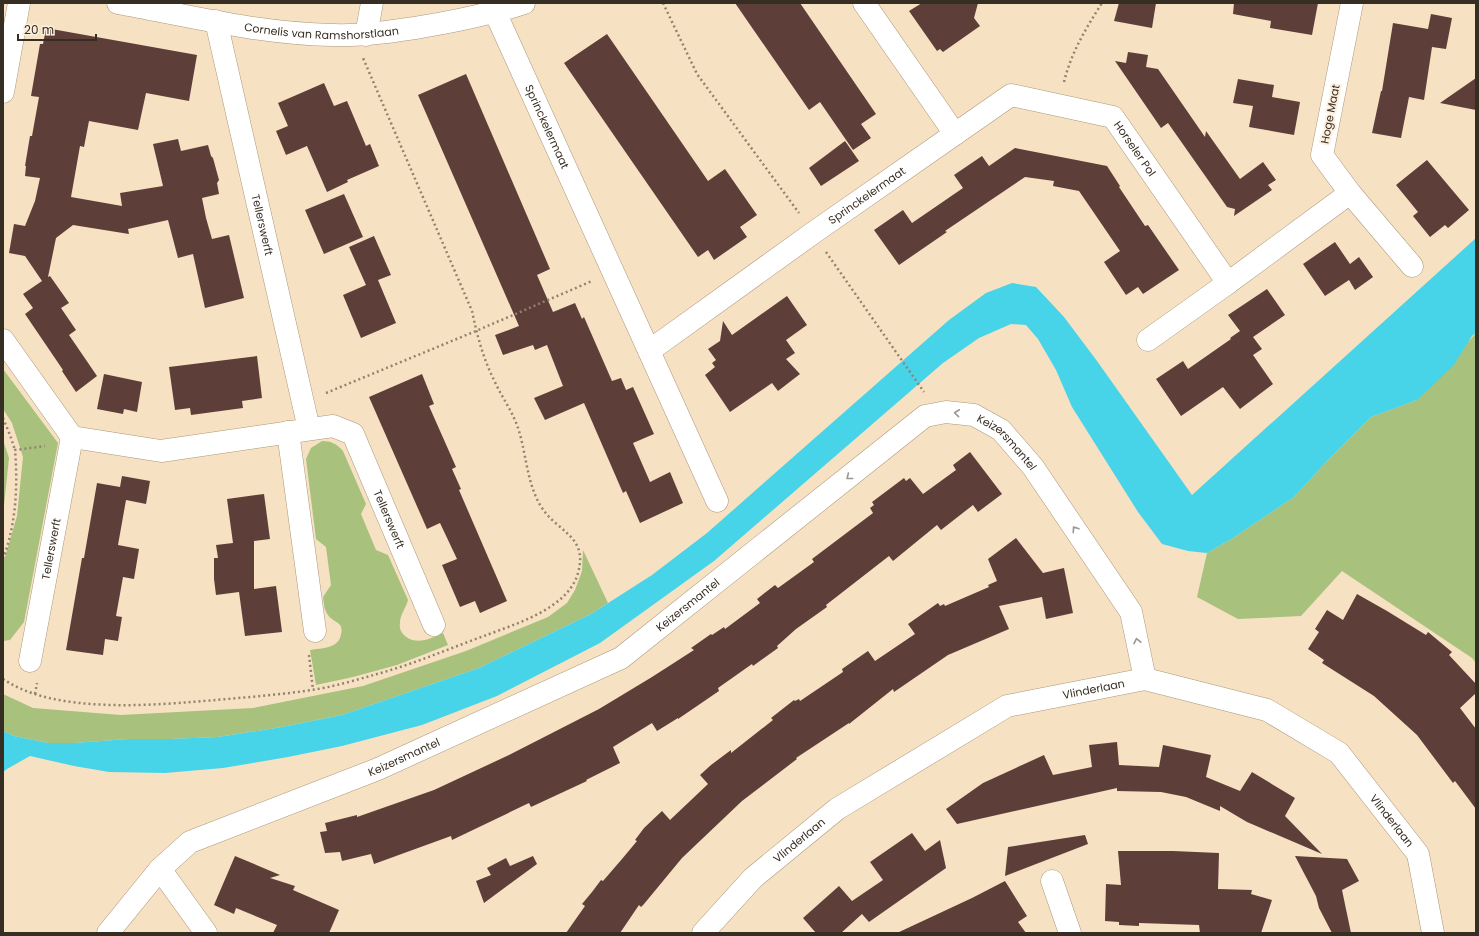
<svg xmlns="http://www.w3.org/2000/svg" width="1479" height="936" viewBox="0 0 1479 936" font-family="Poppins,sans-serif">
	<rect width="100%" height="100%" fill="#f7e1c3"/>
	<!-- green -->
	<g fill="#a8c17d">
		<path d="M1476,333v330l-4,-5 -130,-87 -41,45 -63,3 -41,-22 10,-44 26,-15 61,-41 33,-36 44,-44 46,-17z"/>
		<path d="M3,369l55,74 -34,179 -14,18 -7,1v-77l14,-48 6,-59 -11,-34 -9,-14z"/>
		<path d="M3,440l6,18 -6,57z"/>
		<path d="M322,441c9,0 15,3 21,10l23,53 -5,10 15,36 12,5 20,45c-2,8 -8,14 -8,23 -1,5 1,10 5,13 12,10 27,2 38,-3l5,12 -51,20 -44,12 -37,8 -6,-35c11,-2 29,-1 31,-16 1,-3 1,-6 -1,-9 -3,-4 -9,-5 -12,-10 -4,-5 -4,-12 -5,-18l8,-12 -5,-38 -10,-8 -10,-80 5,-11z"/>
		<path d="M583,550l25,53 -17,11 -112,54 -137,47 -60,12 -64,10 -49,2h-41l-54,4h-26l-34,-7 -11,-5v-37l30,14 88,7 132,-7 110,-22 103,-35 82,-34 19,-14 8,-13 7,-19z"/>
	</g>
	<!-- water -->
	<path fill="#47d3e8" d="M1476,238v95l-4,3 -19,30 -36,34 -46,17 -44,44 -33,36 -61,41 -26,15 -19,-2 -26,-7 -24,-32 -66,-105 -16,-37 -18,-31 -12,-14 -15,-1 -32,14 -36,25 -229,198 -114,82 -103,53 -75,29 -80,21 -54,11 -65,11 -58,5 -56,-1 -35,-6 -44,-10 -23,13 -4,3v-41l11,5 34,7h26l54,-4h41l49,-2 64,-10 60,-12 137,-47 112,-54 61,-39 55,-42 242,-213 37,-27 26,-10 24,4 28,30 33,44 95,134z"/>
	<!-- building -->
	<g fill="#5e3e39">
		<path d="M735,3h65l76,111 -15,10 10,14 -18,12 -33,-48 -11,8z"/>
		<path d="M922,3h56l-4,15 6,8 -37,26 -3,-3 -3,2 -28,-40z"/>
		<path d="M1119,3h37l-4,25 -38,-7z"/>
		<path d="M1234,3h84l-6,32 -42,-7 1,-7 -38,-7z"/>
		<path d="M1431,14l21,4 -6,31 -14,-2 -8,53 -15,-3 -8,41 -29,-5 9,-42h1l11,-68 35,6z"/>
		<path d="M46,28l151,27 -8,46 -43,-8 -8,37 -49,-9 -5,26 -4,-1 -9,51 51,9 -2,-13 43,-7 -10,-42 25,-5 3,12 27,-6 3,11 2,2 6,22 -2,3 2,11 -17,4 4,20 6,21 17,-4 15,63 -39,10 -12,-54 -15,4 -10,-38 -40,9 1,5 -56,-9 -17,13 -8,39 2,-1 19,27 -8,5 15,22 -7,5 28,41 -21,16 -14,-21 1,-1 -38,-56 8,-6 -10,-14 19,-13 -17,-25 -16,-3 5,-29 11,2 10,-25 5,-23 -15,-2 1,-10h-1l5,-30h2l7,-39 -8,-1 9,-52h3z"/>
		<path d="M607,34l101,147 17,-12 32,46 -17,12 7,10 -33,23 -6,-10 -10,7 -134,-194z"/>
		<path d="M1128,52l20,3 -2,12 12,2 47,68 1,-6 34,48 23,-17 13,18 -8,5 4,5 -38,26 1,-7 -8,-2 -59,-84 -7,5 -46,-67 11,2z"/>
		<path d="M466,74l84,195 -13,6 16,37 22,-9 7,16 2,-2 28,64 9,-3 5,12 7,-3 21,47 -21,9 17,39 20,-10 13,31 -43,20 -14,-32 -3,2 -39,-90 -39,17 -11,-22 29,-12 -16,-41 -12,5 -2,-5 -30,10 -8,-20 24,-9 -101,-231z"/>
		<path d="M1476,78v32l-36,-7z"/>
		<path d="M1238,79l36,6 -2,12 28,5 -6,33 -45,-8 4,-21 -20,-3z"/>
		<path d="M324,83l10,23 13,-5 19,45 4,-2 9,22 -32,14 1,2 -21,10 -20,-46 -21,9 -10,-24 12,-5 -10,-23z"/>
		<path d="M845,141l14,20 -38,25 -12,-18z"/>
		<path d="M1015,148l92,18 13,20 -1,1 26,39 3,-1 31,45 -36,24 -5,-7 -12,8 -22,-33 16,-11 -41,-60 -26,-5 1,-5 -29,-4 -80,54 2,1 -48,33 -25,-35 29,-20 9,13 51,-35 -9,-13 28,-19 7,10z"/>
		<path d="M1427,160l42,50 -21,18 -3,-3 -15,12 -17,-21 5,-4 -22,-27z"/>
		<path d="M344,194l19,43 -39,17 -19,-44z"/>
		<path d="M374,236l17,39 -13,5 18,43 -35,15 -18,-43 23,-10 -17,-38z"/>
		<path d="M1335,242l15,22 9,-7 14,20 -18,13 -6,-10 -24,16 -22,-32z"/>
		<path d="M1267,289l18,26 -32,22 9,12 -9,6 20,29 -33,25 -17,-22 -42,29 -25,-37 27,-18 5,8 43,-30 -1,-1 10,-7 -12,-16z"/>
		<path d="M787,296l20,29 -21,15 9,13 -9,6 14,15 -22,17 -6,-8 -42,29 -25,-37 10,-8 -3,-4 4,-3 -8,-11 12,-8 3,-20 9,14z"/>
		<path d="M257,356l5,42 -20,3 1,7 -52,7 -1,-7 -15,2 -6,-43z"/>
		<path d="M104,374l38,8 -5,30 -13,-3 -1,5 -26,-5z"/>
		<path d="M422,374l12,30 -5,2 27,61 -4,2 9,20 -2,1 48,111 -27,12 -5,-12 -15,6 -18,-42 15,-6 -17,-36 -13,6 -58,-132z"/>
		<path d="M970,452l32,42 -24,18 -5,-7 -32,25 -4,-5 -44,36 -4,-5 -63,49 1,2 -31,22 -19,17 1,2 -25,18 -1,-2 -34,24 1,3 -41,28v-1l-21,13 -5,-8 -39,24 7,16 -34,17 1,1 -56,26 -2,-4 -77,37 -1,-4 -77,28 -3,-10 -29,7 -2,-9 -15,1 -5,-21 7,-1 -2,-8 32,-8v2l77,-27 75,-35 90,-46 53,-32 42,-27 -3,-2 20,-14 1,1 12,-8 1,2 35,-26 -3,-4 18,-14 3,3 36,-26 -2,-3 61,-46 -3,-5 4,-3 -2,-3 32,-24 2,3 4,-3 13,16 33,-24 -3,-5z"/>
		<path d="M122,476l28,5 -4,23 -20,-4 -8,45 21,4 -5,30 -11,-2 -7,39 6,1 -4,24 -13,-2 -2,16 -37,-5 16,-92h2l13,-75 23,4z"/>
		<path d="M264,494l6,45 -16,2v48l22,-3 6,46 -37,4 -6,-44 -23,3 -2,-16v-21h4l-2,-13 17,-2 -6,-44z"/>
		<path d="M1016,538l27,35 21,-5 9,45 -27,6 -4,-22 -43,9 10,23 -61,26 -54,37 -1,-3 -44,35v-1l-53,35 1,1 -55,42 -60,57 -38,46 -3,3 -2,-2 -19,28h-54l19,-27 -3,-2 10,-12 9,-12 2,1 19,-22 15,-18 -2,-1 9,-12 18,-17 8,9 38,-36 -8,-9 11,-10 20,-15v3l42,-33 -2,-2 23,-18 1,1 4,-2 1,2 43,-29 -1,-3 26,-18 7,10 40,-27 -7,-10 30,-21 2,3 4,-2 1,2 44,-19 -1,-2 9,-4 -9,-22z"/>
		<path d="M1357,594l30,17 39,24 2,-3 24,20 -3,3 27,29v9l-16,15 16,21v80l-21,-28 -2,2 -36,-48 -43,-39 -52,-33 2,-3 -16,-11 11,-17 -4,-3 12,-19 16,10z"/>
		<path d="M1117,742l2,23 40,2 4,-22 48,10 -5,22 34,14 12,-19 43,26 -10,18 37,38 -75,-32 -27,-16v5l-34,-14 -25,-5 -44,-1v-3l-160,36 -11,-15 37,-26 61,-28 9,20 39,-8 -3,-22z"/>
		<path d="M912,833l13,18 15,-11 6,28 -77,54 -7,-8 -21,19h-25l-13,-15 36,-32 13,15 31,-21 -13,-18z"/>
		<path d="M1085,835l3,9 -83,32 3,-29z"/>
		<path d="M1118,851h55l46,2 -1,36 34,1 -1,4 21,6 -11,33h-61l-1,-8 -60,-2v3l-20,-1v-3l-14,-1 1,-37 15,1z"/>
		<path d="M235,856l45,19 -10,3 25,8 -2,4 46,20 -10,23h-56l4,-8 -41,-17 -2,6 -20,-9z"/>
		<path d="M533,856l4,8 -53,39 -8,-22 15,-6 -4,-7 19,-10 4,8z"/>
		<path d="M1295,856l52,3 12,22 -17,9 9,43h-19l-13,-25 -3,-12z"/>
		<path d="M1005,881l22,35 -9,6 8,11h-129l75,-35z"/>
	</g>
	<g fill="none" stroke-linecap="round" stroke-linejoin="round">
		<!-- minor casing -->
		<g stroke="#ab977a" stroke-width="23">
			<g id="minor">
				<path id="s1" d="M118,3c71,13 143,31 215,32 28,1 55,-3 82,-7 37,-6 73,-13 109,-25"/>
				<path d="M1352,3l-30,152 28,38 62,73"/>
				<path id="s2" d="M495,12l154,339 164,-118 142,-99 -91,-131"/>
				<path id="s3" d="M216,21l93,408"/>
				<path d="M366,35l6,-32"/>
				<path d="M3,92l16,-89"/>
				<path id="s4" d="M955,134l56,-39 102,22 115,166 122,-90"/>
				<path id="s5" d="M3,340l69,97 89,14 172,-25 20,8 81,191"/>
				<path d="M1148,340l80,-57"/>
				<path d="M649,351l68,150"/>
				<path d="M288,432l27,199"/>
				<path id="s6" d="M30,661l42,-224"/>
				<path d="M160,869l46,64"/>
				<path d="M1052,881l18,52"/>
				<path id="s7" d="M108,933l52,-64 30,-27 188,-73 243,-111 304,-242 21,-4 28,3 27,15 32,37 98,145 14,67"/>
				<path id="s8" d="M703,933l50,-55 84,-69 170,-103 138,-27 122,31 72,43 79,101 15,79"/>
			</g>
		</g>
		<!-- path -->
		<g stroke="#92836f" stroke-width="2.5" stroke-dasharray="2 3" stroke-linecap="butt">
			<path d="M663,3l34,71 102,139"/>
			<path d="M1064,82c7,-29 22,-54 38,-79"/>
			<path d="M826,252l98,140"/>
			<path d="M326,393l150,-62 116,-50"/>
			<path d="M3,418l7,17 5,15"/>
			<path d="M3,559c13,-35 15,-72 12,-109l30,-4"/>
			<path d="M309,655l4,35"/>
			<path d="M3,679c53,36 152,26 213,21 32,-3 63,-5 95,-10 22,-3 45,-10 66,-16 37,-10 71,-25 107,-38 31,-12 84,-27 94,-63 11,-39 -24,-41 -39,-70 -13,-24 -13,-53 -22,-78 -6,-16 -16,-29 -23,-45 -11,-22 -17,-45 -22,-69l-109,-253"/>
			<path d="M35,694l2,-11"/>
		</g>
		<!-- minor -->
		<use href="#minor" stroke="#fff" stroke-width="22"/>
	</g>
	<!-- one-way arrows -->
	<defs><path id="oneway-chevron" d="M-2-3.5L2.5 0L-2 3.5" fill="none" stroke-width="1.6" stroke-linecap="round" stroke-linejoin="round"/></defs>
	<g stroke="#9b9691">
		<use href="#oneway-chevron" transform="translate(957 413) rotate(-174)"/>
		<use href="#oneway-chevron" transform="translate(849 477) rotate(142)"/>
		<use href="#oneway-chevron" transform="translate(1075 529) rotate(-124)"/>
		<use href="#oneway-chevron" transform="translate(1137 641) rotate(-102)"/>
	</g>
	<g text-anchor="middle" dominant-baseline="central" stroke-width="4" stroke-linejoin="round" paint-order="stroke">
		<!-- street labels -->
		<g font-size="11" fill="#372e23" stroke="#fdf0de">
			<text stroke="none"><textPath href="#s1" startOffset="206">Cornelis van Ramshorstlaan</textPath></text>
			<text transform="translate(1330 114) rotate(-79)">Hoge Maat</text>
			<text stroke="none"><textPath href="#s2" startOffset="126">Sprinckelermaat</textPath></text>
			<text stroke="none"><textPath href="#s4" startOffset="211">Horseler Pol</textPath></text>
			<text stroke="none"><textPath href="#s2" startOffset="640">Sprinckelermaat</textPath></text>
			<text stroke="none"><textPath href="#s3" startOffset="209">Tellerswerft</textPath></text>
			<text stroke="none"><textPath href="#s7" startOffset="1073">Keizersmantel</textPath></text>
			<text stroke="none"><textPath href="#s5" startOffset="497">Tellerswerft</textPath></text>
			<text stroke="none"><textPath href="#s6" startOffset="114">Tellerswerft</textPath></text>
			<text stroke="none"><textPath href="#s7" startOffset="677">Keizersmantel</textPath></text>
			<text stroke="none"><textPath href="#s8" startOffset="470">Vlinderlaan</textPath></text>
			<text stroke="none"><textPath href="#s7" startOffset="353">Keizersmantel</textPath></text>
			<text stroke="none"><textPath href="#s8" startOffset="818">Vlinderlaan</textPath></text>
			<text stroke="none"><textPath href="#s8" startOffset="134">Vlinderlaan</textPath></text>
		</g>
	</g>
	<!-- border -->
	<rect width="1479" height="936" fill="none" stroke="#372e23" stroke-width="8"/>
	<!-- scale -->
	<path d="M18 34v6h78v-6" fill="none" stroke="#372e23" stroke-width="2"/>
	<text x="24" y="34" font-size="12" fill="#372e23" stroke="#fdf0de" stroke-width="3" paint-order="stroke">20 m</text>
</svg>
